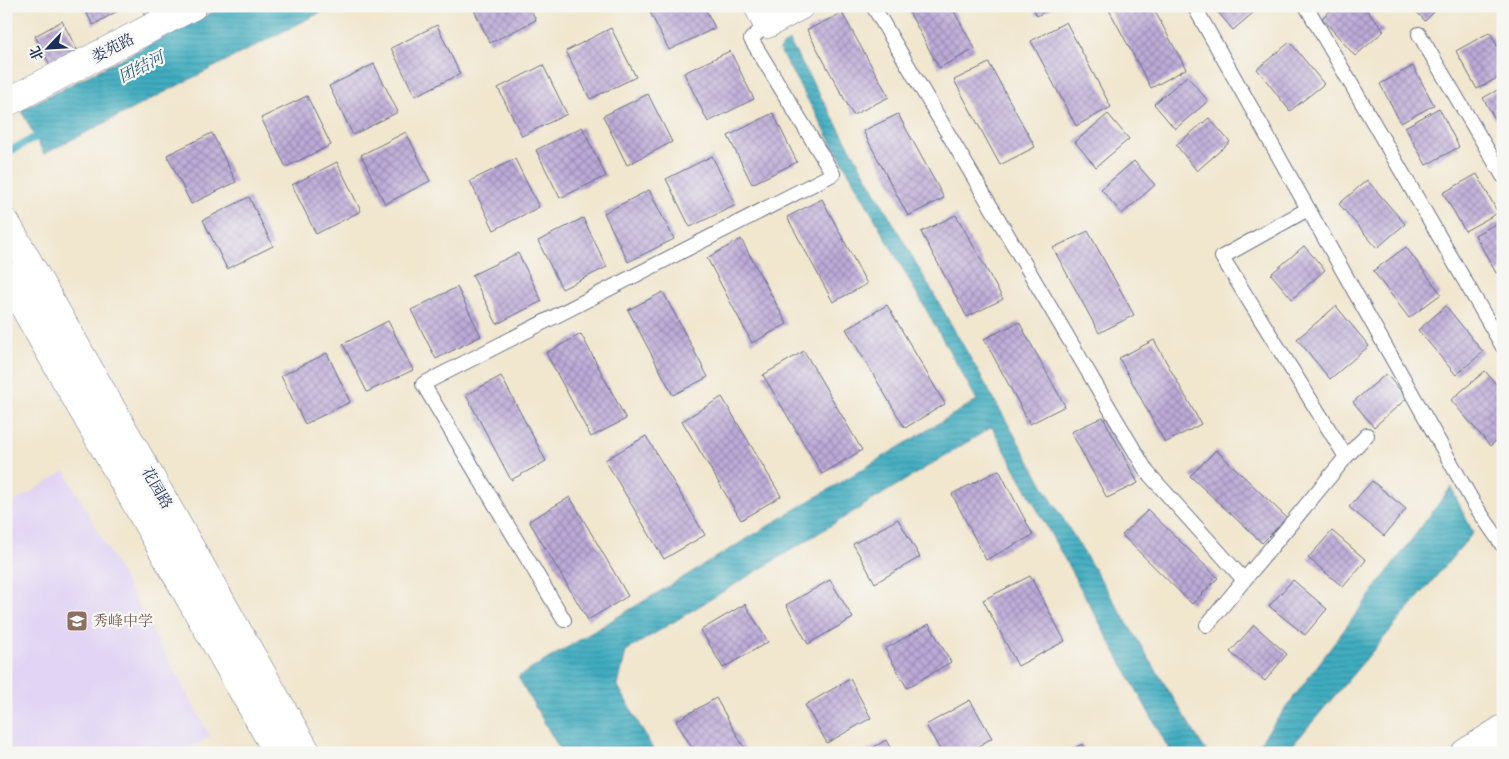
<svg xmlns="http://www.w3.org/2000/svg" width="1509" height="759" viewBox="0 0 1509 759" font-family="'IM FELL Great Primer','Noto Serif SC',serif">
	<defs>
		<pattern id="water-rules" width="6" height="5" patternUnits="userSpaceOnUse" patternTransform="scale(1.25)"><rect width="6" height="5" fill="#41adc0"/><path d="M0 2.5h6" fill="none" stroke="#368d9f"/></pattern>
		<pattern id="building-cross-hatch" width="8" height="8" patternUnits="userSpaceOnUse" patternTransform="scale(1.25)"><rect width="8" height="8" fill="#bdaad7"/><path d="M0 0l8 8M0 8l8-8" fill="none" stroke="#998bb2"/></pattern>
	</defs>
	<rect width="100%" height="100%" fill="#f6f6f2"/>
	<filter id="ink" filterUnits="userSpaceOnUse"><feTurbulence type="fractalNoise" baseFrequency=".02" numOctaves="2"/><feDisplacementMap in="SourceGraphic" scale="10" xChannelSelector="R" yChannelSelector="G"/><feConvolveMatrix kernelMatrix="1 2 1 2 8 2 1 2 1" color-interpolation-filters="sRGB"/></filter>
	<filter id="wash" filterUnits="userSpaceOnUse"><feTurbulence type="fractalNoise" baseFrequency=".0096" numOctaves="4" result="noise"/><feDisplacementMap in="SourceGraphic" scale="20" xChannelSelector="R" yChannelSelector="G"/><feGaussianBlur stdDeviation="1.12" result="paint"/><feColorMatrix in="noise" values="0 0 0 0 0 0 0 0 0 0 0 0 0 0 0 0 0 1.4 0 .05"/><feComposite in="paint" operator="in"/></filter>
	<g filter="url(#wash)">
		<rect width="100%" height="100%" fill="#f1e6ce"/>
		<!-- built -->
		<path fill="#e1d4f4" d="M65,471l145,265 -29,17h-175v-246z"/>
		<!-- water -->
		<g fill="url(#water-rules)" stroke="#2e6e8f">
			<path d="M225,6h108l-289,148 -23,-44z"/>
			<path d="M789,41l262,458 156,254h-36l-179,-326 -366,224 -8,35 37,67h-93l-44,-76 459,-277 -198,-351z"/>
			<path d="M1451,487l22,46 -187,220h-14l-14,-8z"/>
		</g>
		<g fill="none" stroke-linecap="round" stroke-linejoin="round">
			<!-- stream -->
			<path stroke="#41adc0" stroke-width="8" d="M6,153l38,-20"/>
		</g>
		<g id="blocks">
			<!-- building -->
			<g fill="url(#building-cross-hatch)">
				<path d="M83,6h43l-33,19z"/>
				<path d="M141,6h28l-22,13z"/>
				<path d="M472,6h57l7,14 -46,23z"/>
				<path d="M647,6h57l11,22 -46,22z"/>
				<path d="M906,6h45l24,43 -36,19z"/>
				<path d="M1032,6h23l-18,10z"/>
				<path d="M1107,6h45l34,63 -35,19z"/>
				<path d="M1213,6h48l-28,24z"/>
				<path d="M1335,6h28l21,25 -29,25 -33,-38z"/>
				<path d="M1411,6h29l-15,15z"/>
				<path d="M842,13l47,84 -36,18 -46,-85z"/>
				<path d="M62,21l20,38 -28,14 -19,-37z"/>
				<path d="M1066,22l45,85 -35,19 -45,-85z"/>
				<path d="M437,25l23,49 -45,22 -24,-48z"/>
				<path d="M611,28l25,49 -46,22 -24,-48z"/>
				<path d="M1490,32l13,25v18l-26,14 -21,-38z"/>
				<path d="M1290,42l34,42 -34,27 -33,-42z"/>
				<path d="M730,51l24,48 -46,23 -24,-49z"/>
				<path d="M989,63l46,84 -35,18 -46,-85z"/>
				<path d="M374,64l24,48 -45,23 -24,-49z"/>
				<path d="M543,65l24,49 -45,22 -24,-48z"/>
				<path d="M1413,66l21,39 -33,18 -21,-39z"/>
				<path d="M1187,76l21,25 -33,28 -21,-25z"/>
				<path d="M1503,87v46l-20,-35z"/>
				<path d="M648,94l24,48 -45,23 -24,-49z"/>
				<path d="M307,96l24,49 -45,22 -25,-49z"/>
				<path d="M1439,108l20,39 -33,18 -21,-38z"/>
				<path d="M773,113l24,49 -45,22 -24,-48z"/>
				<path d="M898,114l46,84 -36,18 -45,-85z"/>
				<path d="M1108,114l21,25 -33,28 -21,-25z"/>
				<path d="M1209,118l21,24 -33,29 -21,-26z"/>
				<path d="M582,127l24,49 -46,22 -24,-48z"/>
				<path d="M406,132l24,49 -45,23 -24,-49z"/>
				<path d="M212,133l24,49 -45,22 -24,-49z"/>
				<path d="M712,156l24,49 -46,22 -24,-48z"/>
				<path d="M515,159l24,48 -45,23 -24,-49z"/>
				<path d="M1134,161l21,24 -33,29 -21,-25z"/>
				<path d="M337,162l24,49 -45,23 -24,-49z"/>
				<path d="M1477,174l21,39 -33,18 -22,-38z"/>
				<path d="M1367,180l38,44 -28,24 -38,-44z"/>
				<path d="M649,190l25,49 -46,23 -24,-49z"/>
				<path d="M249,197l24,49 -46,23 -24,-49z"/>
				<path d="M822,199l45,85 -34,18 -46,-85z"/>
				<path d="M956,215l47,84 -36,18 -46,-85z"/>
				<path d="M583,218l24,49 -45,22 -24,-48z"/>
				<path d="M1503,220v50l-7,3 -21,-38z"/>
				<path d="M1088,231l46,84 -35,18 -46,-85z"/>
				<path d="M741,239l46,85 -35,19 -45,-85z"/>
				<path d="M1304,246l21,24 -33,29 -21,-25z"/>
				<path d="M1406,247l35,47 -32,24 -36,-47z"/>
				<path d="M518,253l24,48 -45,23 -25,-49z"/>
				<path d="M457,287l24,49 -45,23 -25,-49z"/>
				<path d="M663,292l45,85 -35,18 -45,-85z"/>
				<path d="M887,305l58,99 -40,24 -59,-99z"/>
				<path d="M1336,306l33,40 -39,33 -33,-40z"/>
				<path d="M1446,306l37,46 -27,23 -38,-45z"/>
				<path d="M388,321l25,49 -46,22 -24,-48z"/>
				<path d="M1019,322l46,84 -35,18 -46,-85z"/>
				<path d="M581,334l45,85 -35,18 -45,-84z"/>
				<path d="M1154,340l47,84 -36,19 -46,-85z"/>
				<path d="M804,351l58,99 -40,24 -59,-99z"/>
				<path d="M327,353l23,49 -45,22 -24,-48z"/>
				<path d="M1485,371l18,21v43l-13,11 -39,-46z"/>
				<path d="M1386,374l21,24 -33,29 -21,-25z"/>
				<path d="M501,376l45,85 -35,19 -45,-85z"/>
				<path d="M722,397l59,99 -40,24 -59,-99z"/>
				<path d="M1103,417l35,66 -31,15 -36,-66z"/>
				<path d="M646,436l59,99 -41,24 -59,-99z"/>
				<path d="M1216,450l71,68 -25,25 -72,-67z"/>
				<path d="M999,470l34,65 -47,25 -34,-66z"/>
				<path d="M1372,481l34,28 -22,27 -35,-29z"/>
				<path d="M570,497l58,99 -40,24 -59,-99z"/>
				<path d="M1148,510l70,68 -26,26 -70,-69z"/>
				<path d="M898,519l22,38 -45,26 -22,-39z"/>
				<path d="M1332,531l34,29 -23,27 -35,-29z"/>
				<path d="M1030,576l35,65 -47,25 -35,-66z"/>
				<path d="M830,580l23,38 -45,26 -22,-39z"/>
				<path d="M1293,580l34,29 -22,26 -36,-29z"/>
				<path d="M745,604l23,38 -45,26 -22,-38z"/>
				<path d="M929,624l22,38 -44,26 -22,-39z"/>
				<path d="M1254,625l33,29 -22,27 -35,-29z"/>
				<path d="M850,679l21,39 -44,25 -22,-38z"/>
				<path d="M716,698l31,55h-52l-19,-32z"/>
				<path d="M970,700l22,38 -25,15h-25l-16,-28z"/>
				<path d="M886,740l7,13h-29z"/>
				<path d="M1082,744l4,9h-20z"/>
			</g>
		</g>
	</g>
	<g filter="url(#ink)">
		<use href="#blocks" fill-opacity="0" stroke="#666f85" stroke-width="1"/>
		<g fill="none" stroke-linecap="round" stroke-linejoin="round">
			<!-- lane casing -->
			<g stroke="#666f85" stroke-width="16">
				<g id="lane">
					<path d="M873,6l274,466 97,108"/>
					<path d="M1194,6l280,498 29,42"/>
					<path d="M1306,6l197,341"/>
					<path d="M1419,34l84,142"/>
					<path d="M1308,209l-86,48 124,200"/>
					<path d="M564,620l-141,-236 410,-210 -82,-135 16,-15"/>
					<path d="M1207,625l139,-168 21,-22"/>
				</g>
			</g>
			<!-- street casing -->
			<g stroke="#666f85" stroke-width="29">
				<g id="street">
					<path d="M758,6l9,18 33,-18"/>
					<path d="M6,103l187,-97"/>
				</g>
			</g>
			<!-- secondary casing -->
			<g stroke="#666f85" stroke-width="29">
				<g id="secondary">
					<path d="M6,223l301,530"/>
					<path d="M6,275l272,478"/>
					<path d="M1465,753l38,-24"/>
				</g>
			</g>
			<!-- lane -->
			<use href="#lane" stroke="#fff" stroke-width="14"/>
			<!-- street -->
			<use href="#street" stroke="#fff" stroke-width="28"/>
			<!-- secondary -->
			<use href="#secondary" stroke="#fff" stroke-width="28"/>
		</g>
	</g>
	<!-- icons -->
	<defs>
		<g id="school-square" transform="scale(1.125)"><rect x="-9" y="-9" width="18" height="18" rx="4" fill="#8d6e63" stroke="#f6f6f2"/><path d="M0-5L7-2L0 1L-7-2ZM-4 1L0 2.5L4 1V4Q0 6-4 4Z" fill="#fff"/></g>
	</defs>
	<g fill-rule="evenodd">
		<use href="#school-square" x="77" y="621"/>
	</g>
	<g text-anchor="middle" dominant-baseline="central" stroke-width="4.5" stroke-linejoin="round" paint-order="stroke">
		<!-- street labels -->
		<g font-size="15" fill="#1b2f5e" stroke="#f6f6f2">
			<text transform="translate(113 48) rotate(-27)">娄苑路</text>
			<text transform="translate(157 488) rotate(60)">花园路</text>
		</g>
		<!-- education labels -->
		<g font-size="15" fill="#785e54" stroke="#f6f6f2" text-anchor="start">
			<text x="93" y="621">秀峰中学</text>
		</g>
		<!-- water labels -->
		<g font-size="16" font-style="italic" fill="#285b80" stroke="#f6f6f2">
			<text transform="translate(141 67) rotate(-27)">团结河</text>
		</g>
	</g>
	<!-- margin -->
	<rect width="1509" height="759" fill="none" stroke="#f6f6f2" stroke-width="25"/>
	<!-- north arrow -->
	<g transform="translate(48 48) rotate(245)" stroke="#f6f6f2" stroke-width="4" paint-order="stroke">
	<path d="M0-4L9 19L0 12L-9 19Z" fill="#1b2f5e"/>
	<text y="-8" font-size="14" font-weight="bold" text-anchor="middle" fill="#1b2f5e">北</text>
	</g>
</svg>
